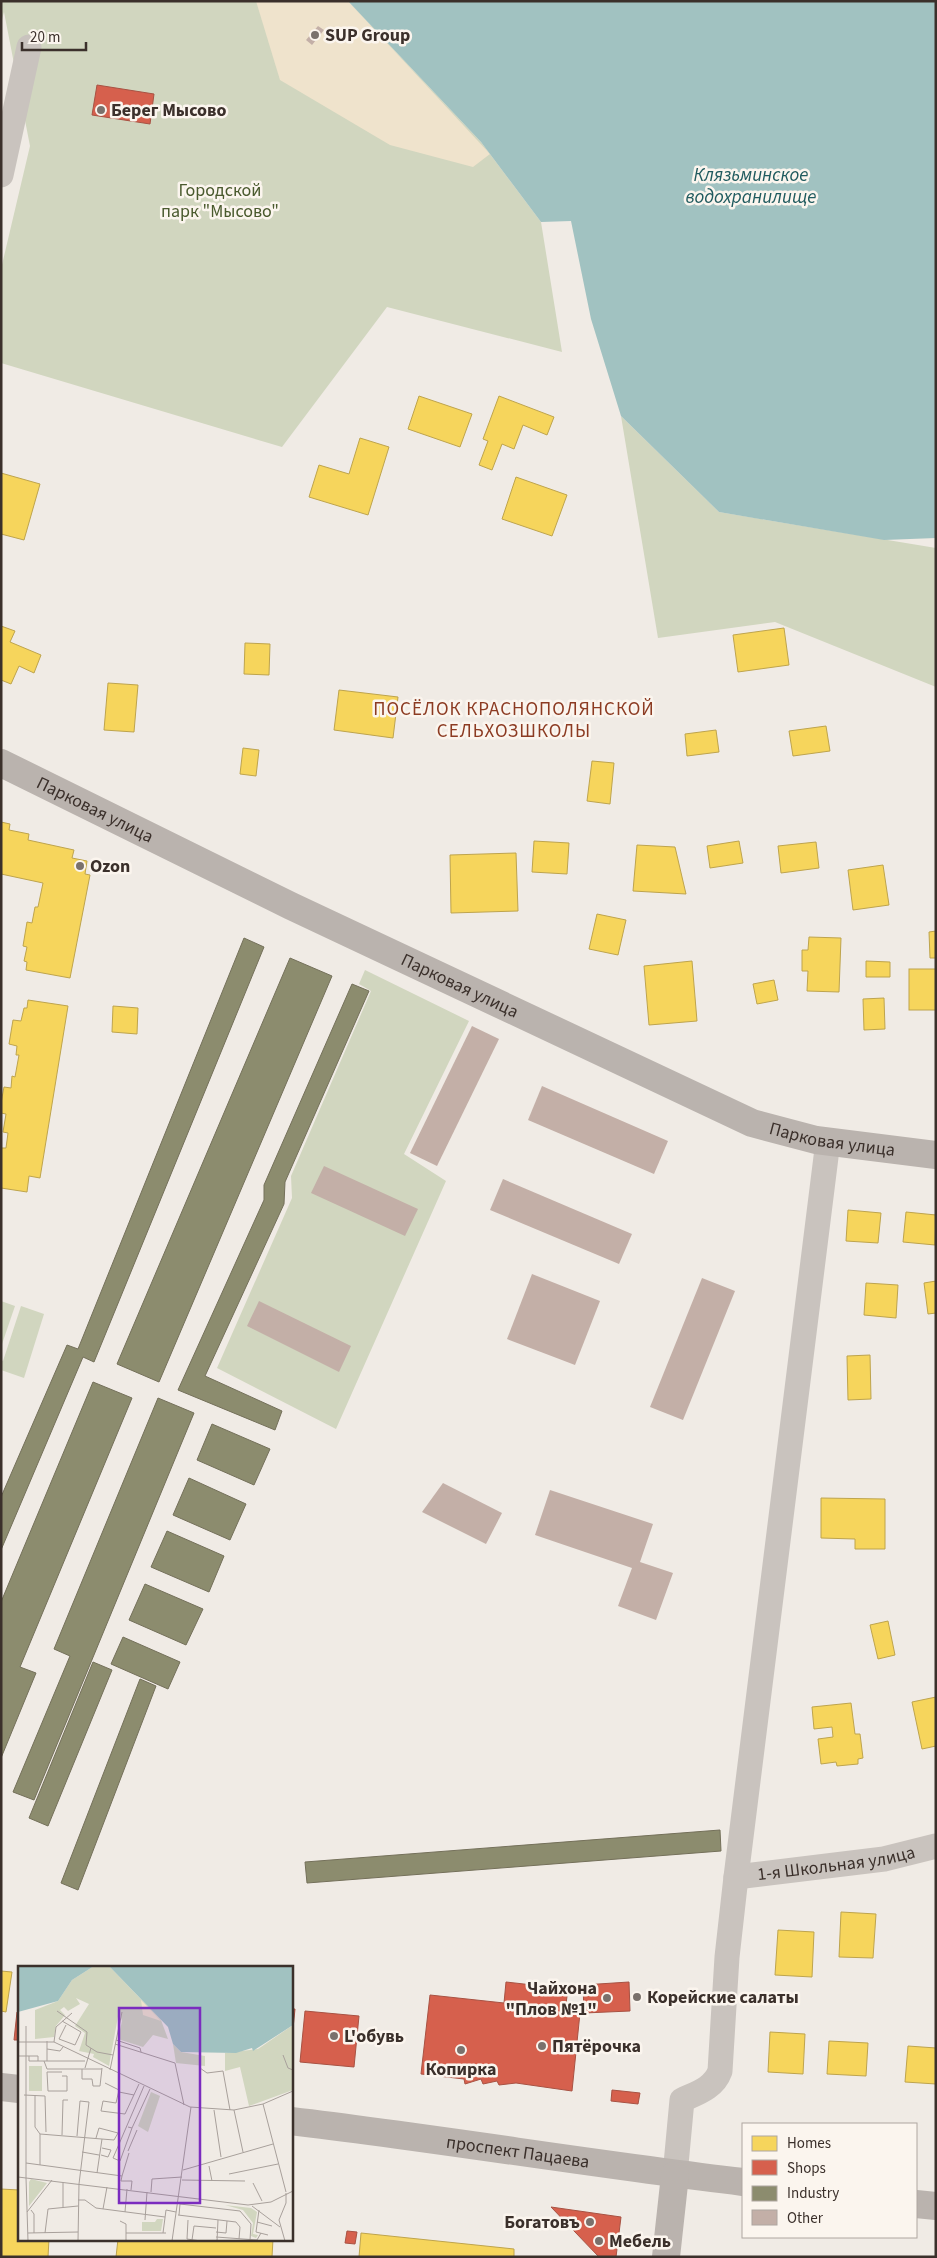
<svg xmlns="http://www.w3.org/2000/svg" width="937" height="2258" viewBox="0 0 937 2258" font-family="'Source Sans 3',sans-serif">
	<rect width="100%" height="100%" fill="#f0ebe5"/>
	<!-- green -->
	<g fill="#d1d6bf">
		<path d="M1,1h347l133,141 60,80 21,130 -175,-45 -105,140 -281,-84v-94l29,-123 -26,-134 -3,11z"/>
		<path d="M621,416l98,96 217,36v139l-161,-65 -117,16z"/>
		<path d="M365,970l104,51 -65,133 42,27 -110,248 -119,-61 75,-170 -1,-22 80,-185 -12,-7z"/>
		<path d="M1,1301l14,5 -14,41z"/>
		<path d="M21,1306l23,8 -20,64 -23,-8v-10l2,1z"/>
	</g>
	<!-- sand -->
	<path fill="#efe3cc" d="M256,1h92l142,153 -17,13 -83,-22 -110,-65z"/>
	<!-- water -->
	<path fill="#a1c2c1" d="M348,1h588v537l-52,2 -165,-28 -98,-96 -30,-97 -20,-98 -30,1 -60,-80z"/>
	<!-- homes -->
	<g fill="#f6d55c" stroke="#bea44d">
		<path d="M419,396l53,18 -12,33 -52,-18z"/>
		<path d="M499,396l55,21 -7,18 -24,-10 -9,24 -12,-5 -10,26 -13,-5 9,-24 -5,-2z"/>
		<path d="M360,438l29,9 -21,68 -59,-18 10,-32 30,9z"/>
		<path d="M1,473l39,11 -16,56 -23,-6z"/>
		<path d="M516,477l51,18 -15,41 -50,-17z"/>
		<path d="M1,626l14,5 -5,11 31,13 -7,18 -15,-7 -8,18 -10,-4z"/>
		<path d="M784,628l5,37 -51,7 -5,-37z"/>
		<path d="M245,643l25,1 -1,31 -25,-1z"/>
		<path d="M108,683l30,2 -4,47 -30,-2z"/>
		<path d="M339,690l59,7 -5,41 -59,-8z"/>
		<path d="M826,726l4,25 -37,5 -4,-25z"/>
		<path d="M716,730l3,22 -32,4 -2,-22z"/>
		<path d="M243,748l16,2 -3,26 -16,-2z"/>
		<path d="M592,761l22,2 -4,41 -23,-3z"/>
		<path d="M1,822l9,2 -1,6 20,4 -1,6 46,10 -2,8 15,3 -2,13 5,1 -20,103 -44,-8 1,-8 -3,-1 3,-14 -4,-1 4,-24 5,1 3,-16h3l5,-24 -42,-9z"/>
		<path d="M534,841l35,2 -2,31 -35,-2z"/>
		<path d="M739,841l4,22 -33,5 -3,-22z"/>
		<path d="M816,842l3,26 -38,5 -3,-27z"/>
		<path d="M637,845l38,2 11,47 -53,-3z"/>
		<path d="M516,853l2,58 -67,2 -1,-58z"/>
		<path d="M883,865l6,40 -36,5 -5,-40z"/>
		<path d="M597,914l29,6 -8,35 -29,-6z"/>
		<path d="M936,931v27h-6l-1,-26z"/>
		<path d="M809,937l32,1 -2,54 -32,-1 1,-20h-6v-21h6z"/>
		<path d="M692,961l5,60 -48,4 -5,-59z"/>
		<path d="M866,961l24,1v15h-24z"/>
		<rect x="909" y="969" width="27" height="41"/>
		<path d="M774,980l4,20 -21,4 -4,-20z"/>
		<path d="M884,998l1,31 -21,1 -1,-31z"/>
		<path d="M28,1000l40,6 -28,172 -11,-2 -2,16 -26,-4v-40h5l2,-15 -5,-1 3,-18 -5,-1v-10l3,-16 7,1 1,-12 3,1 4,-22h-3l1,-9 -8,-2 4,-24 8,1 3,-13h3z"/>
		<path d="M113,1006l25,2 -1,26 -25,-2z"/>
		<path d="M848,1210l33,3 -3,30 -32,-2z"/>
		<path d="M906,1212l30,3 -1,30 -32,-3z"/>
		<path d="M936,1281v32l-8,1 -4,-31z"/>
		<path d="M866,1283l32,2 -2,33 -32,-3z"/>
		<path d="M870,1355l1,44 -23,1 -1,-44z"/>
		<path d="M821,1498l64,1v50h-30v-10l-34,-1z"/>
		<path d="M888,1621l7,34 -17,4 -8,-34z"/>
		<path d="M936,1697v49l-14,3 -10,-47z"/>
		<path d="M851,1703l4,31h5l3,24 -5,1v5l-21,2 -1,-4 -15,2 -3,-25 15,-2 -1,-10 -18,2 -2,-22z"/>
		<path d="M841,1912l35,2 -3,44 -34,-1z"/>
		<path d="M778,1930l36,2 -2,45 -37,-2z"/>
		<path d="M1,1971l11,1 -6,40 -5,-1z"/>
		<path d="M770,2032l35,2 -2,40 -35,-2z"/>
		<path d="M829,2041l39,2 -2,33 -39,-2z"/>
		<path d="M908,2046l28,2v36l-31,-2z"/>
		<path d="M1,2189l18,1v49h30l-1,18h-47z"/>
		<path d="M361,2233l153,16v8h-155z"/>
		<path d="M118,2239h155l-1,18h-156z"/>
	</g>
	<!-- shops -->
	<g fill="#d6604d" stroke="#a85243">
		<path d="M97,85l57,9 -4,30 -58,-9z"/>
		<path d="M506,1982l62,7 -3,22 15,2 -8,78 -56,-8 -17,2 -2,-4 -14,3 -2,-5 -16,5 -1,-5 -43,-5 9,-79 74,8z"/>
		<path d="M629,1982l1,29 -46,2 -1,-28z"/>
		<path d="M291,2009h4l-4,39z"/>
		<path d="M305,2011l54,5 -5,51 -54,-5z"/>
		<path d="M17,2012h2v28h-5z"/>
		<path d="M612,2090l28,3 -2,11 -27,-3z"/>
		<path d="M551,2207l70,10 -5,40h-17z"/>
		<path d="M347,2231l10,1 -2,12 -10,-1z"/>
	</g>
	<!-- industry -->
	<g fill="#8c8c6e" stroke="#74705a">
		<path d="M244,938l20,9 -170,415 -11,-5 -82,193v-53l66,-152 11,4z"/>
		<path d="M290,958l42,18 -173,406 -42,-18z"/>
		<path d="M352,984l17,7 -84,191 -1,22 -79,172 77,35 -7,19 -97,-40 86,-190v-15z"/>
		<path d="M93,1382l39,16 -112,269 16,6 -35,85v-156z"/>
		<path d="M158,1398l36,15 -160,387 -21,-8 57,-136 -16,-7z"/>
		<path d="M212,1424l58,25 -16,36 -57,-25z"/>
		<path d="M189,1478l57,26 -16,36 -57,-25z"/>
		<path d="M167,1531l57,25 -15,36 -58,-25z"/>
		<path d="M145,1584l58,25 -17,36 -57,-25z"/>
		<path d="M123,1637l57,25 -12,27 -57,-25z"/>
		<path d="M93,1662l19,8 -64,156 -19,-8z"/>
		<path d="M140,1679l16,7 -78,204 -17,-7z"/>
		<path d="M720,1830l1,21 -414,32 -2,-21z"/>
	</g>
	<!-- building -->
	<g fill="#c3afa7">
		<path d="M318,26l6,4 -12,15 -6,-5z"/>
		<path d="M472,1026l27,13 -62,127 -27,-13z"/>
		<path d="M542,1086l126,55 -14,33 -126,-54z"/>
		<path d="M324,1166l94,43 -13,27 -94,-43z"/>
		<path d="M503,1179l129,55 -13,30 -129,-54z"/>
		<path d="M532,1274l68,27 -25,64 -68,-26z"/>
		<path d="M702,1278l33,13 -52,129 -33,-13z"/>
		<path d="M259,1301l92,45 -12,26 -92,-46z"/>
		<path d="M443,1483l59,30 -16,31 -64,-32z"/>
		<path d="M550,1490l103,34 -13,38 33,11 -17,47 -38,-14 14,-38 -97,-33z"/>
	</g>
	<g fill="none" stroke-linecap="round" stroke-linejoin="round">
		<!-- street -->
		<g stroke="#c9c3be" stroke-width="25">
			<path d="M1,175l28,-128"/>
			<path id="s1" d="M736,1877l148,-18 52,-13"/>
			<path d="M675,2175l7,-75c15,-7 32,-12 38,-29l7,-114 9,-80 92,-736"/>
		</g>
		<!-- secondary -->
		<g stroke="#bab3ae" stroke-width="28">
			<path id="s2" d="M1,763l290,143 461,217 64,17 120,15"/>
			<path d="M1,2087l18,2"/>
			<path id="s3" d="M291,2121c151,18 301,43 452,61"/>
			<path d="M916,2204l20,2"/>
			<path d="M666,2257l9,-82"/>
		</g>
	</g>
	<!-- markers -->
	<g fill="#7a716c" stroke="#fbf5ee" stroke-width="2">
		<circle cx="315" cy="35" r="5"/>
		<circle cx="101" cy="110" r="5"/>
		<circle cx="80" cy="866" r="5"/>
		<circle cx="637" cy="1997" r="5"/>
		<circle cx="607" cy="1998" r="5"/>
		<circle cx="334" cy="2036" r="5"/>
		<circle cx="542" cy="2046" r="5"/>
		<circle cx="461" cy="2050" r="5"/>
		<circle cx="590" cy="2222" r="5"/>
		<circle cx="599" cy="2241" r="5"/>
	</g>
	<g text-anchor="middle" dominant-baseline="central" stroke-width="5" stroke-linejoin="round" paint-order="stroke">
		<!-- poi labels -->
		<g font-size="18" font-weight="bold" fill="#3b302b" stroke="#fbf5ee" text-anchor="start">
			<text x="325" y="35">SUP Group</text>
			<text x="111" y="110">Берег Мысово</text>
			<text x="90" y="866">Ozon</text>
			<text x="597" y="1988" text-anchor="end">Чайхона<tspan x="597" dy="21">"Плов №1"</tspan></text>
			<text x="647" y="1997">Корейские салаты</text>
			<text x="344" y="2036">L'обувь</text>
			<text x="552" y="2046">Пятёрочка</text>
			<text x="461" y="2069" text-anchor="middle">Копирка</text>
			<text x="580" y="2222" text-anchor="end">Богатовъ</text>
			<text x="609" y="2241">Мебель</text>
		</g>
		<!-- park labels -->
		<g font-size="18" fill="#4a5a2e" stroke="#fbf5ee">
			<text x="220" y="190">Городской<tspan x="220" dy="21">парк "Мысово"</tspan></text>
		</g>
		<!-- street labels -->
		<g font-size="18" fill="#3b302b" stroke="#fbf5ee">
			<text stroke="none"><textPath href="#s2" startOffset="105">Парковая улица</textPath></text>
			<text stroke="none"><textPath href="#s2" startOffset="510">Парковая улица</textPath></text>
			<text stroke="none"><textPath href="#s2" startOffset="915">Парковая улица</textPath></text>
			<text stroke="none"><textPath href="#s1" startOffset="101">1-я Школьная улица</textPath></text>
			<text stroke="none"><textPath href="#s3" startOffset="229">проспект Пацаева</textPath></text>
		</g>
		<!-- water labels -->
		<g font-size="19" font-style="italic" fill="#1f5a5e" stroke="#fbf5ee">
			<text x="751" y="175">Клязьминское<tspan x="751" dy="22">водохранилище</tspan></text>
		</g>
		<!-- neighbourhood labels -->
		<g font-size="19" letter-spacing="1" fill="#8c3b22" stroke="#fbf5ee">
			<text x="514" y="709">ПОСЁЛОК КРАСНОПОЛЯНСКОЙ<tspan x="514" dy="22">СЕЛЬХОЗШКОЛЫ</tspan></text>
		</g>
	</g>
	<!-- overview -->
	<g transform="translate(18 1966)">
		<rect width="275" height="275" fill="#f0ebe5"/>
		<path d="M76,0h15l52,54 7,19 -15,-4 -10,12 -25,-8 4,-18 -3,-10 -10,55 -16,-9 1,-3 -15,-3 6,-18 -10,-7 14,-22 -13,-6 4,6 -12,7 -4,-4 -4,3 5,5 -9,11 -2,11 -19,2v-29l23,-9 14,-21zM275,59v65l-44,16 -9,-39 -15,4v-18l33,-4zM155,78l8,8 24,4v10l-29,-3zM11,100h13v25h-13zM133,126l9,4 -12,36 -10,-6zM13,213l16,4 -18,23v-24zM207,239l26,3 6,4 -4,22 5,1 -2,3 -5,-2 2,-13 -10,-13zM139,253h6l-2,12h-19v-9h13z" fill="#d1d6bf"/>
		<path d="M123,34l20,21 -18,-6z" fill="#efe3cc"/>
		<path d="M0,0h76l-22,14 -14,21 -40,11zM91,0h184v59l-40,26 -1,-3 -16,5 -55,-1 -8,-8 -5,-17z" fill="#a1c2c1"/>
		<path fill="none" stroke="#a8a09b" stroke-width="1" d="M39,45l30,21 -1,13 11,7 16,3M44,55l19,11 -6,13 -16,-6 7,-14M98,74l24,8 1,4M0,76h36l136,65 44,3 29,-6 30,-13M36,76l2,-15 16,-14M97,78l60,19 9,42M29,83l13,2 3,-4M265,89l5,13 5,2M0,90h20v5M11,90v5h56M26,95l3,8h55M29,95v-20M67,102l6,-20M182,102l7,5 16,-2 7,39M64,103v10h10l1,7h7l2,-18M92,104l12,-58M44,110h5v15h-19l-1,-19h15M87,117l14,7 -3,13 -13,-2 -2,10 24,3 14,-30M101,126l15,3M6,129l21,1 1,36M17,129v32l5,7 74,6 4,-7 -19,-5 -3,10M245,138l23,88M196,144l7,47M216,144l9,42M110,161l4,1 -12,33 -7,-3 31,-72M114,162l18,-39M22,168v31M44,169l1,-35h5M59,170l3,-35 9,1 -10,82 -1,57M110,185l9,-21M64,186l17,3M83,189l7,2 3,-7 -9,-2M8,197l96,13 7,-23M191,200l3,15M165,204l90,-26M79,207l5,-34M211,208l49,-10M104,210l-1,5h11l-1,9M0,211l8,1v-152M164,214l63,1M45,216v26M235,217l9,18M133,226l1,-13 30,-2M60,234h7l11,8 69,9M234,240l28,21M85,243l4,-22M13,244l3,4v19M241,244l-3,22 12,3M9,246l25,-32M107,246l2,-23M160,249l58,7 4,5 -1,12M161,249l1,-11 60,7 11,13 -1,16M127,254l2,-28M170,254l-1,19 14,2M102,255l6,3v17M239,256l15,4M198,266l10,1 1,-12M10,267l50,-1M27,267l3,-24 30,-3M108,267h40M145,267l3,-23 10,2M198,271l41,3 4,-7M174,274l2,-14 22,2M10,275l-2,-63 222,27 23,-3 22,-11M154,275l19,-134M199,275l1,-21M267,275l-6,-21 7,-17v-10"/>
		<path fill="#7b2cbf" fill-opacity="0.15" stroke="#7b2cbf" stroke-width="2.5" d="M101,42h81v195h-81z"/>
		<rect width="275" height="275" fill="none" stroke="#3b302b" stroke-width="2.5"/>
	</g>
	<!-- border -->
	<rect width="937" height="2258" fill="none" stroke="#3b302b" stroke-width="5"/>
	<!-- legend -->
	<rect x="742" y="2123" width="175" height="115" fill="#fbf5ee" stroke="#aea6a0"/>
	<rect x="752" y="2136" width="25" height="15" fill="#f6d55c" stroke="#aea6a0"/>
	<text x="787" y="2148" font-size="15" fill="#3b302b">Homes</text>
	<rect x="752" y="2160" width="25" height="15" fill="#d6604d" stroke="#aea6a0"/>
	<text x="787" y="2173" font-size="15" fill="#3b302b">Shops</text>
	<rect x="752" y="2186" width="25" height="15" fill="#8c8c6e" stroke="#aea6a0"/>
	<text x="787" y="2198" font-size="15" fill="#3b302b">Industry</text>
	<rect x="752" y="2210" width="25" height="15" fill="#c3afa7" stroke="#aea6a0"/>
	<text x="787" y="2223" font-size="15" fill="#3b302b">Other</text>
	<!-- scale -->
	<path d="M22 42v8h64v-8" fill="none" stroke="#3b302b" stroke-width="2.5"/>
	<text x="30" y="42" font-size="15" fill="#3b302b" stroke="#fbf5ee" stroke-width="4" paint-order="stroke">20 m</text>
</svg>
